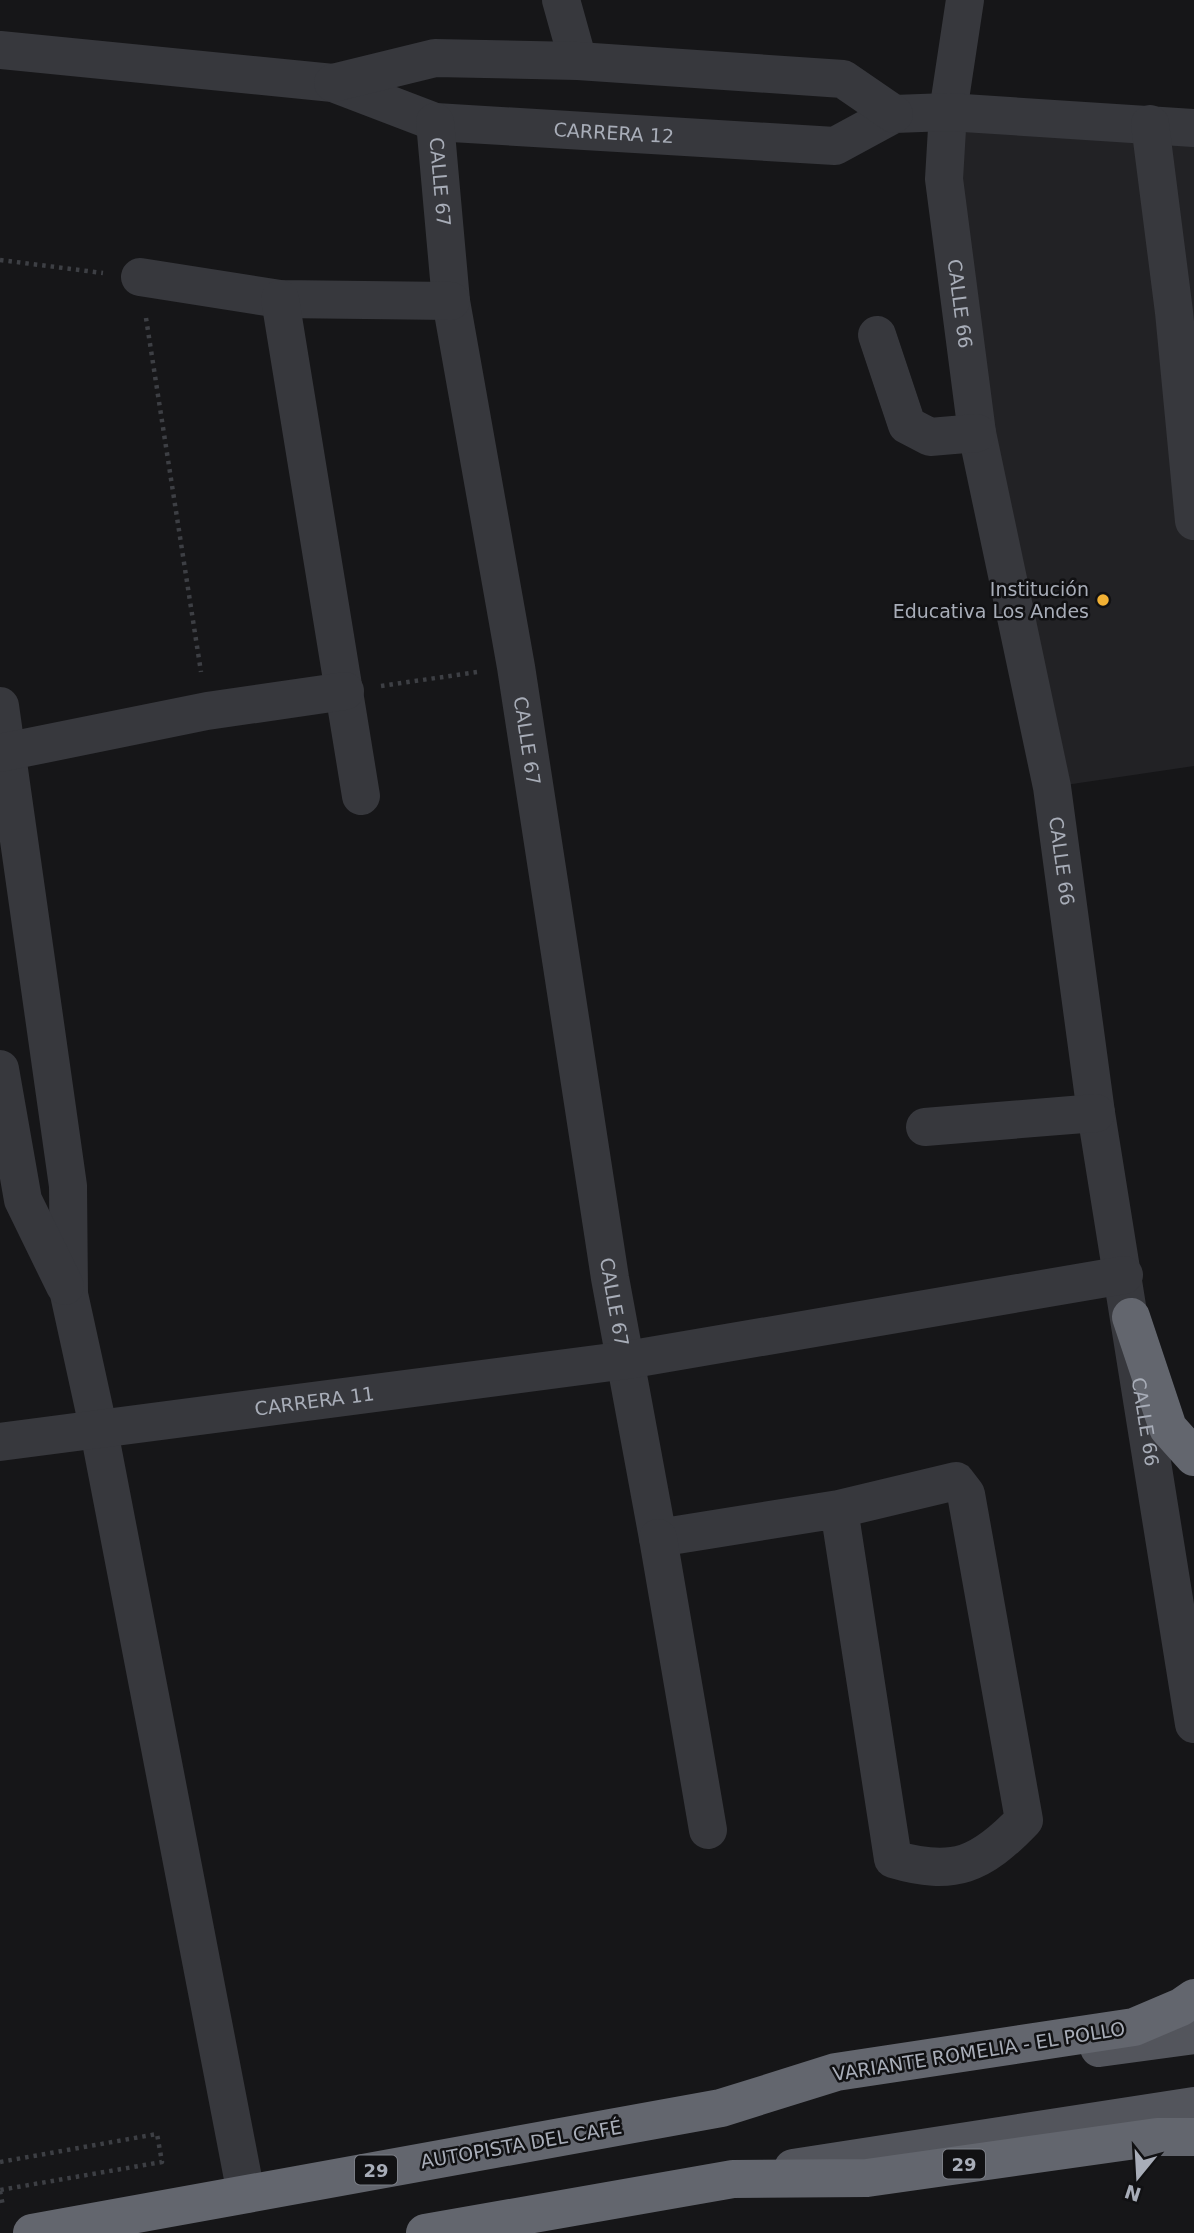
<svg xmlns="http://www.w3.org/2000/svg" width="1194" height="2233" viewBox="0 0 1194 2233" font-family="'DejaVu Sans',sans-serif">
	<rect width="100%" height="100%" fill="#161618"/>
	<!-- built -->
	<path fill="#222225" d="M948,112l246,16v638l-142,21 -75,-354z"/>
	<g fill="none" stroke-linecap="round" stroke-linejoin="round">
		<!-- path -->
		<g stroke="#3d3f44" stroke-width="4.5" stroke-dasharray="3.5 5" stroke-linecap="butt">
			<path d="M0,260l103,13"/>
			<path d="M146,318l55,354"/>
			<path d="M381,686l96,-14"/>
			<path d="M0,2162l157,-28 5,28 -162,28"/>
			<path d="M0,2191l3,15"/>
		</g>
		<!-- minor -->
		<g stroke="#37383d" stroke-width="38">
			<path d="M561,0l17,61"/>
			<path id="s1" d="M965,0l-17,112 -4,67 33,254 75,354 44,326 98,611"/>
			<path id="s2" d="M0,50l333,33 102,39 400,24 59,-32 54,-2 246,16"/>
			<path d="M333,83l102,-25 143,3 265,18 51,35"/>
			<path id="s3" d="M435,122l16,179 65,366 94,611 48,260 181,-29 117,-28 10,13 58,326c-43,45 -70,57 -131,39l-54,-350"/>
			<path d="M1150,124l24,188 20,209"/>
			<path d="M140,277l140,22 171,2"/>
			<path d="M280,299l81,497"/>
			<path d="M877,335l30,90 23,12 47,-4"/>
			<path d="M0,706l68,480 1,108 30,137 147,763"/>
			<path d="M0,753l207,-42 138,-20"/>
			<path d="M0,1069l23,131 42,86"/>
			<path d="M925,1127l171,-14"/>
			<path id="s4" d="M0,1442l627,-82 497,-85"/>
			<path d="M658,1538l50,292"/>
		</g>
		<!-- major -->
		<g stroke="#53555c" stroke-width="38">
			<path d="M1099,2048l95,-13"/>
			<path d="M793,2168l401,-62"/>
		</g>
		<!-- highway -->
		<g stroke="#63666e" stroke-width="38">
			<path d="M1131,1317l37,111 26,29"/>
			<path d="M32,2233l689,-125 115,-36 298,-45 47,-20 13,-9"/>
			<path d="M425,2233l308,-54 134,-1 290,-41h37"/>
		</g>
	</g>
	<!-- markers -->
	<circle fill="#f2b134" stroke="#111113" stroke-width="2.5" cx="1103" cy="600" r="7"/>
	<g text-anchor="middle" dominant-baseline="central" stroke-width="5" stroke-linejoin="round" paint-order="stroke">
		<!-- shield labels -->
		<g fill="#111113" stroke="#7b7e86" stroke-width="2">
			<rect x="943" y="2149.5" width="42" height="29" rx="5"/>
			<rect x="355" y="2155.5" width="42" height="29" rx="5"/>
		</g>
		<g font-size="18" font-weight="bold" fill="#a8adb8">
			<text x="964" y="2164">29</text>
			<text x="376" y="2170">29</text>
		</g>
		<!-- street labels -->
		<g font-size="19" fill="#a8adb8" stroke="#111113">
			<text stroke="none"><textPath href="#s2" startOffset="623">CARRERA 12</textPath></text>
			<text stroke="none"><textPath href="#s3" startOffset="60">CALLE 67</textPath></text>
			<text stroke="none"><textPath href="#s1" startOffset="306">CALLE 66</textPath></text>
			<text stroke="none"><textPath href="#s3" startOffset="626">CALLE 67</textPath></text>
			<text stroke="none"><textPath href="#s1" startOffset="873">CALLE 66</textPath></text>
			<text stroke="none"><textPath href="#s3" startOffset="1194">CALLE 67</textPath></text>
			<text stroke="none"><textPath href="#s4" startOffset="317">CARRERA 11</textPath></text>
			<text stroke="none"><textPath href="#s1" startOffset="1440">CALLE 66</textPath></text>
			<text transform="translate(979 2051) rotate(-9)">VARIANTE ROMELIA - EL POLLO</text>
			<text transform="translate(521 2144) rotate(-10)">AUTOPISTA DEL CAFÉ</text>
		</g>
		<!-- poi labels -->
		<g font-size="19" fill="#a8adb8" stroke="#111113" text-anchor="end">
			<text x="1089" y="589">Institución<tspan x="1089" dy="22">Educativa Los Andes</tspan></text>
		</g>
	</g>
	<!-- north arrow -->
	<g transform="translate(1138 2177) rotate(198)" stroke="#111113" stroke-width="5" paint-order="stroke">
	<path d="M0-5L12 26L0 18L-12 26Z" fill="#a8adb8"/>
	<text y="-10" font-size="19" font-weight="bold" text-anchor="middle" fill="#a8adb8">N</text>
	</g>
</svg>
